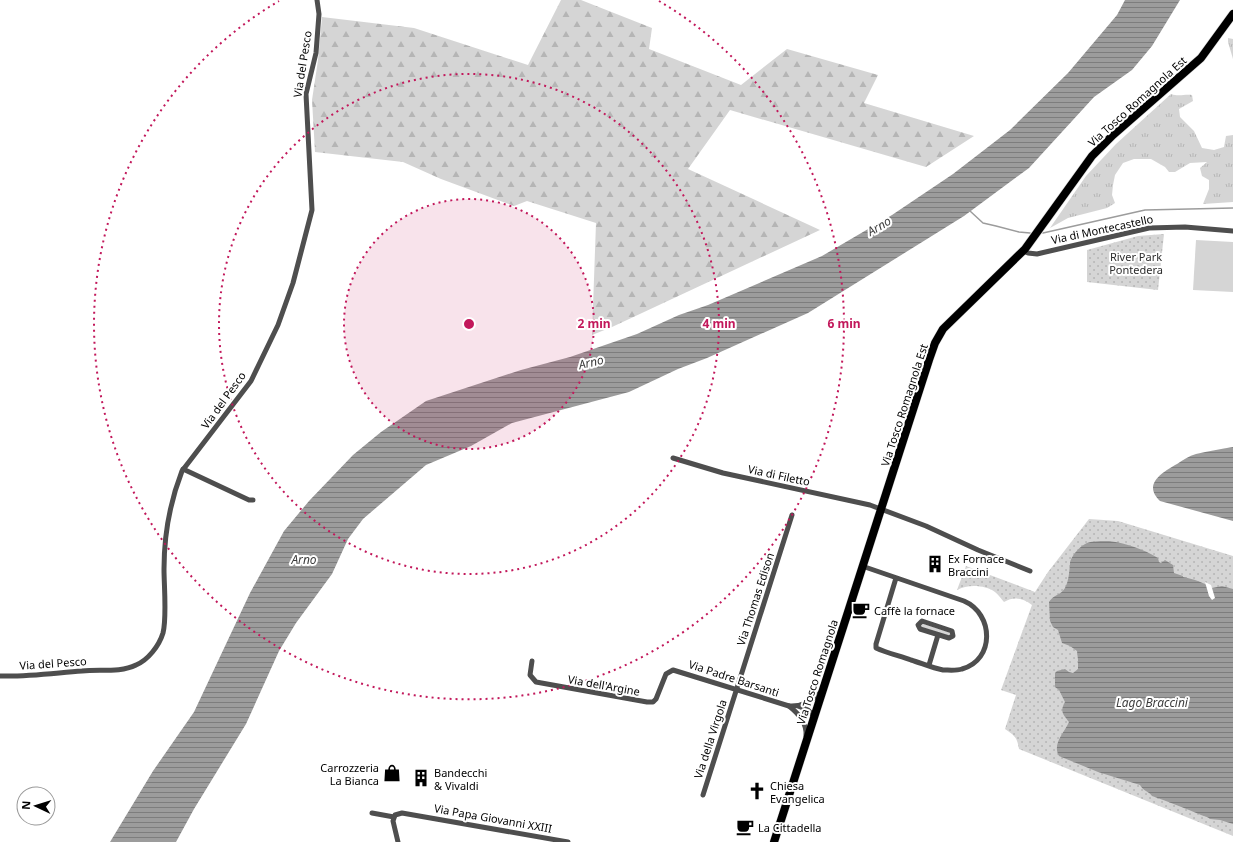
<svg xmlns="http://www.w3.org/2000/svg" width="1233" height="842" viewBox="0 0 1233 842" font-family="'Noto Sans',sans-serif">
	<defs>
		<pattern id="grass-tufts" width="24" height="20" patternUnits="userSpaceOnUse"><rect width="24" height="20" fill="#d5d5d5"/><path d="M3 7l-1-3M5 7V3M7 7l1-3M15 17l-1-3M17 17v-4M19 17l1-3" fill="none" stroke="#b5b5b5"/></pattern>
		<pattern id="forest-firs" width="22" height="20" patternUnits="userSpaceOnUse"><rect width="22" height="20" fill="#d5d5d5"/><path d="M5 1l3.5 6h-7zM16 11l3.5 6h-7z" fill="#b5b5b5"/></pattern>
		<pattern id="park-dots" width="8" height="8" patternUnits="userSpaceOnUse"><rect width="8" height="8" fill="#d5d5d5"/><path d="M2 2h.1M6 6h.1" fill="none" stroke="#b5b5b5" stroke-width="1.8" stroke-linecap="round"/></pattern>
		<pattern id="water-rules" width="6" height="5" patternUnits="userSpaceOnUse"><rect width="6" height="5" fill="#9c9c9c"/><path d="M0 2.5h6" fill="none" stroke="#7d7d7d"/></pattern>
	</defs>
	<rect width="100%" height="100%" fill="#fff"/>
	<!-- grass -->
	<g fill="url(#grass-tufts)">
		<path d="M1228,38l5,1v20l-5,-17z"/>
		<path d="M1171,94c8,3 13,0 21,1l1,6 -14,8 1,8 14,14 8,17 12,2 10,-3 2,-11 7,-1v67l-30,2 6,-15v-9l-7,-4 -2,-8 7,-6 -17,1 -15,9h-6l-4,-5 -14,-8h-17l-11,4 -8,12 -2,10 -1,10 3,8 -8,5 -39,10 -18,10 36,-52 30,-32z"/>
		<path d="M921,623l31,10 -3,3 -28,-9 -1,-3z"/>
	</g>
	<!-- forest -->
	<path fill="url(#forest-firs)" d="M561,0h20l71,28 -3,21 92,36 46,-36 91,26 -14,28 110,33 -48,31 -196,-57 -42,59 132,61 -208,97 -20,8 4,-112 -69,-22 -13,5 -73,-27 -38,-17 -88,-10 -3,-52 6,-40 4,-43 92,11 114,37z"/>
	<!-- park -->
	<g fill="url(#park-dots)">
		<path d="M1164,234l-6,56 -71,-8v-32l51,-14z"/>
		<path d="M1089,519l29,2 115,35v280l-214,-87c-2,-12 -4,-13 -14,-20l11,-34 -15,-5 31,-85c-9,-7 -18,-9 -28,-3 -3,-3 -5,-7 -9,-10 -10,-7 -27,-8 -38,-2l9,-24 69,26 13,-20z"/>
	</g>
	<!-- pitch -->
	<path fill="#d5d5d5" d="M1196,240l37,2v50l-40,-2z"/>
	<!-- water -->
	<g fill="url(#water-rules)">
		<path d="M1125,0h55l-28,46 -20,24 -38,27 -65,71 -65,48 -156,97 -101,45 -29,11 -49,23 -117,31 -41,23 -45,19 -63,54 -15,20 -16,35 -36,49 -17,28 -33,73 -52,85 -18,33h-66l43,-71 41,-59 56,-119 34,-62 25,-30 44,-46 28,-23 45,-31 95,-31 49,-13 67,-23 42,-19 29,-10 114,-49 70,-41 61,-41 57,-44 58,-57 49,-58z"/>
		<path d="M1233,447v74l-73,-20c-18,-17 3,-29 17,-37 6,-4 12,-8 19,-10 12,-3 25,-5 37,-7z"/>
		<path d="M1109,541c17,2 34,8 49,17l1,4 2,1 4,-3 8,5 1,8 9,3v1c10,2 20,5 29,11l10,-2 11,3v235l-13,-4 -10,-1c-3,-3 -5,-2 -9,-4 -16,-7 -32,-13 -49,-19 -3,-5 -8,-4 -12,-11l-42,-13 -39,-16c-7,-12 5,-23 10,-34 -5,-7 -10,-10 -4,-20l-6,-12 -4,-3v-14l2,-2 8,-2 4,3 4,1 5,-4v-9l-1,-9 -7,-5 -8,-3 -4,-13 -5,-3 -3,-6 -1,-19c4,-7 12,-7 16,-14 4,-8 4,-15 5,-24 0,-7 10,-18 17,-21 6,-2 15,-2 22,-2z"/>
	</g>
	<!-- pier -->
	<path fill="#fff" d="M1205,582l6,3 1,3 3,10 -3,2 -3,-4z"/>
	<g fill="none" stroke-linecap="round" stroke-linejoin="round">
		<!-- stream -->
		<g stroke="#9c9c9c" stroke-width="1.5">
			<path d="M970,211l13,12 13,3 23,6 11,1"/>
			<path d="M1043,233l102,-23 88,-2"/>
		</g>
		<!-- primary casing -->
		<g stroke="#dbdbdb" stroke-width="9">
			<path id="primary" d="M774,842l155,-482 6,-17 8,-14 82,-80 67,-93 21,-21 88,-77 32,-44"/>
		</g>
		<!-- street -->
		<g stroke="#4e4e4e" stroke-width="5">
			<path d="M1023,251l5,2 9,1 112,-26 36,-1 48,4"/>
			<path d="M673,458l50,15 147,32 56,21 52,24 52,21"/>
			<path d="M183,469l66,31h4"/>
			<path d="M862,566l102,35c30,13 31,59 -2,68 -6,2 -13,1 -19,1 -11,-2 -22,-7 -32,-10 -11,-4 -24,-7 -35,-12v-4l20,-66"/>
			<path d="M922,621l30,10 1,5 -4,2 -29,-9 -2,-4z"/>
			<path d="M532,661l-2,14 6,7 111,20h6l3,-3 10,-25 7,-4 116,36c12,1 24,-5 32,-14"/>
			<path d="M929,665l9,-30"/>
			<path d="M0,676c27,1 55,-3 82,-5 17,-2 38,2 54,-6 12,-5 23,-19 27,-32 4,-15 1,-47 1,-64 0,-33 6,-67 18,-98l69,-90 27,-56 15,-42 19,-73 -6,-116 10,-41 3,-39 -2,-14"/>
			<path d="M789,706c10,8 18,17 17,30"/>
			<path d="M798,706l10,4 6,6"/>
			<path d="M703,795l89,-280"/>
			<path d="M372,813l22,4"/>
			<path d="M398,842l-5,-21 2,-6 7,-2 166,29"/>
		</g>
		<!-- primary -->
		<use href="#primary" stroke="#000" stroke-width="8"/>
	</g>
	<!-- distance rings -->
	<circle cx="469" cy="324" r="125" fill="#c2185b" fill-opacity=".12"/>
	<g fill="none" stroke="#c2185b" stroke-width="2" stroke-dasharray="2 4">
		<circle cx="469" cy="324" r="125"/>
		<circle cx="469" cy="324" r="250"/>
		<path d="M659 1A375 375 0 1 1 279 1"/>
	</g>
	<!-- icons -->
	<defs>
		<g id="building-bare" transform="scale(1.38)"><path d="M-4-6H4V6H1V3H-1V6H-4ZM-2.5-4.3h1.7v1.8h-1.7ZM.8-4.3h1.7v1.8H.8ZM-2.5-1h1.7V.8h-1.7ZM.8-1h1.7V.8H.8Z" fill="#000" stroke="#fff" stroke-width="2.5" paint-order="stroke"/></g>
		<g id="cafe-bare" transform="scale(1.38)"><path d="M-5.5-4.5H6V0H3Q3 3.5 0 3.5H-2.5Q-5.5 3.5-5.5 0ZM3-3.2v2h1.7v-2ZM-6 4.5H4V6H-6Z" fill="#000" stroke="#fff" stroke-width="2.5" paint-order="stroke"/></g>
		<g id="shop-bare" transform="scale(1.38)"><path d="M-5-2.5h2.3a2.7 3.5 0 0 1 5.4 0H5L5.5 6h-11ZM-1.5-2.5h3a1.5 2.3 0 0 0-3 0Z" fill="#000" stroke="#fff" stroke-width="2.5" paint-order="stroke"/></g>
		<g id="church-bare" transform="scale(1.38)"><path d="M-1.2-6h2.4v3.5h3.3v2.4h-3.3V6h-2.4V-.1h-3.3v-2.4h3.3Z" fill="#000" stroke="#fff" stroke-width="2.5" paint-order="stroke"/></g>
	</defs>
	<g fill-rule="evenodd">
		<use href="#building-bare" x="935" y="564"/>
		<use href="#cafe-bare" x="861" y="610"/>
		<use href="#shop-bare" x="392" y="773"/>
		<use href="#building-bare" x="421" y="778"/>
		<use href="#church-bare" x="757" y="791"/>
		<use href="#cafe-bare" x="745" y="827"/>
	</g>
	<g text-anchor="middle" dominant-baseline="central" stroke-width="4" stroke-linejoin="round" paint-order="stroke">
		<!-- street labels -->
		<g font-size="11" fill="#000" stroke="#fff">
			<text transform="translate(302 64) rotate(-81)">Via del Pesco</text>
			<text transform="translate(1137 101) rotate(-42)">Via Tosco Romagnola Est</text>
			<text transform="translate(1102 229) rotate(-12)">Via di Montecastello</text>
			<text transform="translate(223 400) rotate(-54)">Via del Pesco</text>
			<text transform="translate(904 405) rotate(-72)">Via Tosco Romagnola Est</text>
			<text transform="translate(779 475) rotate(12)">Via di Filetto</text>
			<text transform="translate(755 599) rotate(-72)">Via Thomas Edison</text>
			<text transform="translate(53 663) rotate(-4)">Via del Pesco</text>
			<text transform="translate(817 672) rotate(-72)">Via Tosco Romagnola</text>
			<text transform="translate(734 678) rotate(18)">Via Padre Barsanti</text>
			<text transform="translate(604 685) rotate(10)">Via dell'Argine</text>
			<text transform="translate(710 739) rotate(-72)">Via della Virgola</text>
			<text transform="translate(493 818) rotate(10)">Via Papa Giovanni XXIII</text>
		</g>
		<!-- park labels -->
		<g font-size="11" fill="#2c2c2c" stroke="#fff">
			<text x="1136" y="256">River Park<tspan x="1136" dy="13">Pontedera</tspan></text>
		</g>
		<!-- poi labels -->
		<g font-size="11" fill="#000" stroke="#fff" text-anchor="start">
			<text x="948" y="558">Ex Fornace<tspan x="948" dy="13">Braccini</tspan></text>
			<text x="874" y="610">Caffè la fornace</text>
			<text x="379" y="767" text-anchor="end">Carrozzeria<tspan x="379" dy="13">La Bianca</tspan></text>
			<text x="434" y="772">Bandecchi<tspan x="434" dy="13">&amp; Vivaldi</tspan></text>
			<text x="770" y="785">Chiesa<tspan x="770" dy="13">Evangelica</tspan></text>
			<text x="758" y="827">La Cittadella</text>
		</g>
		<!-- water labels -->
		<g font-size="12" font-style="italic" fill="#3d3d3d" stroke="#fff">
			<text transform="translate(879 226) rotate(-31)">Arno</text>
			<text transform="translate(591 362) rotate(-13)">Arno</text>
			<text x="304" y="559">Arno</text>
			<text x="1152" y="702">Lago Braccini</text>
		</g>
	</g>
	<circle cx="469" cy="324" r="6" fill="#c2185b" stroke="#fff" stroke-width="2"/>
	<g font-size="12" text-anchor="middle" font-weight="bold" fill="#c2185b" stroke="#fff" stroke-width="4" stroke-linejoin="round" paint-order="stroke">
		<text x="594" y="328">2 min</text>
		<text x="719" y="328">4 min</text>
		<text x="844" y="328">6 min</text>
	</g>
	<!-- north arrow -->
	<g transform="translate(36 806) rotate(274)"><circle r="19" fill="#ffffff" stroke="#999999"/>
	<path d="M0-3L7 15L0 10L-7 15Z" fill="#000000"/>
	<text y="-6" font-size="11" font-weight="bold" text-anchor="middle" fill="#000000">N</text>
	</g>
</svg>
